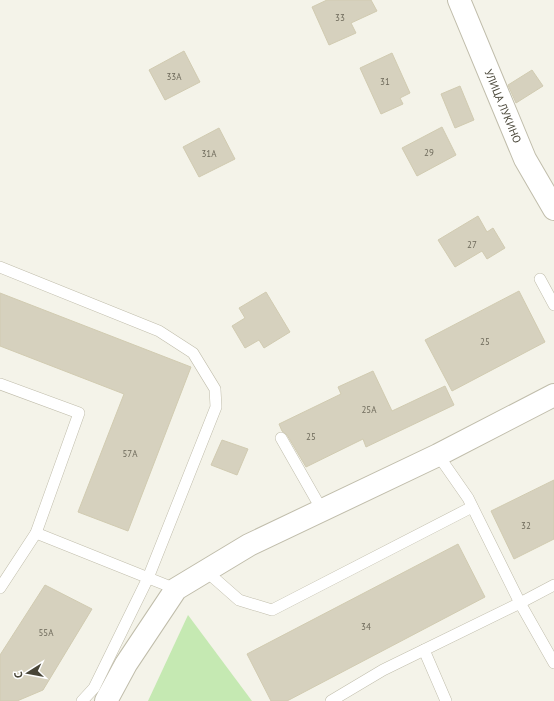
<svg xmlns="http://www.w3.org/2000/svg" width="554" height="701" viewBox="0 0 554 701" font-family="'PT Sans',sans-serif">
	<rect width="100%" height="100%" fill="#f4f3e9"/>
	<!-- green -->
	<path fill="#c5e9b2" d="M188,615l64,86h-104z"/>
	<!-- building -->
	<g fill="#d6d1be" stroke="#d1cbb1">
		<path d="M327,0h44l6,11 -26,12 5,10 -27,12 -17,-38z"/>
		<path d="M184,51l16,31 -35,18 -16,-30z"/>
		<path d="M392,53l18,40 -10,5 3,6 -22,10 -21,-46z"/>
		<path d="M532,70l11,16 -27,17 -8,-18z"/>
		<path d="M460,86l14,34 -19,8 -14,-34z"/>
		<path d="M442,127l14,28 -39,21 -15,-28z"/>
		<path d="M219,128l16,31 -36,18 -16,-30z"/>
		<path d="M478,216l9,16 6,-4 12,20 -18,11 -5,-8 -27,16 -17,-27z"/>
		<path d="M519,291l26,51 -93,49 -27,-51z"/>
		<path d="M266,292l24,40 -26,16 -5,-8 -14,8 -13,-22 13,-8 -6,-10z"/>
		<path d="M0,293l191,74 -63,164 -50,-19 46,-118 -124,-48z"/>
		<path d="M373,371l19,40 53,-25 9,19 -88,42 -3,-8 -57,28 -19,-32 -5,-4 -3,-7 62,-30 -3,-7z"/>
		<path d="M222,440l26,9 -11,26 -26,-10z"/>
		<path d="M554,480v59l-40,20 -23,-48z"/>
		<path d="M458,544l27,53 -198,104h-16l-24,-47z"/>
		<path d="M45,585l47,24 -49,81 -26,11h-17v-46z"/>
	</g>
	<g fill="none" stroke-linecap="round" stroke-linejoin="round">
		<!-- lane casing -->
		<g stroke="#c0bdab" stroke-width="12">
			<g id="lane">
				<path d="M0,267l159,64 34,22 22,36 1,18 -68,171 -54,110 -12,13"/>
				<path d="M540,279l14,26"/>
				<path d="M0,384l79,29 -43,120 -36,55"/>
				<path d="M281,438l41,72"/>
				<path d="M438,455l30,43 52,105 34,-18"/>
				<path d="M36,533l140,56"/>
				<path d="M206,571l33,29 33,10 200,-103"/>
				<path d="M424,650l22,51"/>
				<path d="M331,701l52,-31 137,-67 34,60"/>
			</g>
		</g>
		<!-- street casing -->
		<g stroke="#c0bdab" stroke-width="24">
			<g id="street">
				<path id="s1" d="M459,0l66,159 29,50"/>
				<path d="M106,701l20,-37 50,-75 73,-44 189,-90 116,-60"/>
			</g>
		</g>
		<!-- lane -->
		<use href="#lane" stroke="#fff" stroke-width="11"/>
		<!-- street -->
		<use href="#street" stroke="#fff" stroke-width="22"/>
	</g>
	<g text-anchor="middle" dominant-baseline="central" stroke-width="3.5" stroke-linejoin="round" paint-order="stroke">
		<!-- number labels -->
		<g font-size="9" fill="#6c6859">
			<text x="340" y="17">33</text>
			<text x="174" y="76">33А</text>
			<text x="385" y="81">31</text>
			<text x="429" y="152">29</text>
			<text x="209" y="153">31А</text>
			<text x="472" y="244">27</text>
			<text x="485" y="341">25</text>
			<text x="369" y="409">25А</text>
			<text x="311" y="436">25</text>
			<text x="130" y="453">57А</text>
			<text x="526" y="525">32</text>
			<text x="366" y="626">34</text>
			<text x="46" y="632">55А</text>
		</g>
		<!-- street labels -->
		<g font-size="11" fill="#484537" stroke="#fff">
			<text stroke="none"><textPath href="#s1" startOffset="115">УЛИЦА ЛУКИНО</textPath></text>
		</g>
	</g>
	<!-- north arrow -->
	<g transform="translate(28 673) rotate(259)" stroke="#ffffff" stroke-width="3" paint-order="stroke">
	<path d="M0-3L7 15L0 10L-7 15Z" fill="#484537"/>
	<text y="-6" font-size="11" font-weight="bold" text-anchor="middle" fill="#484537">С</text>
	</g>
</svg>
